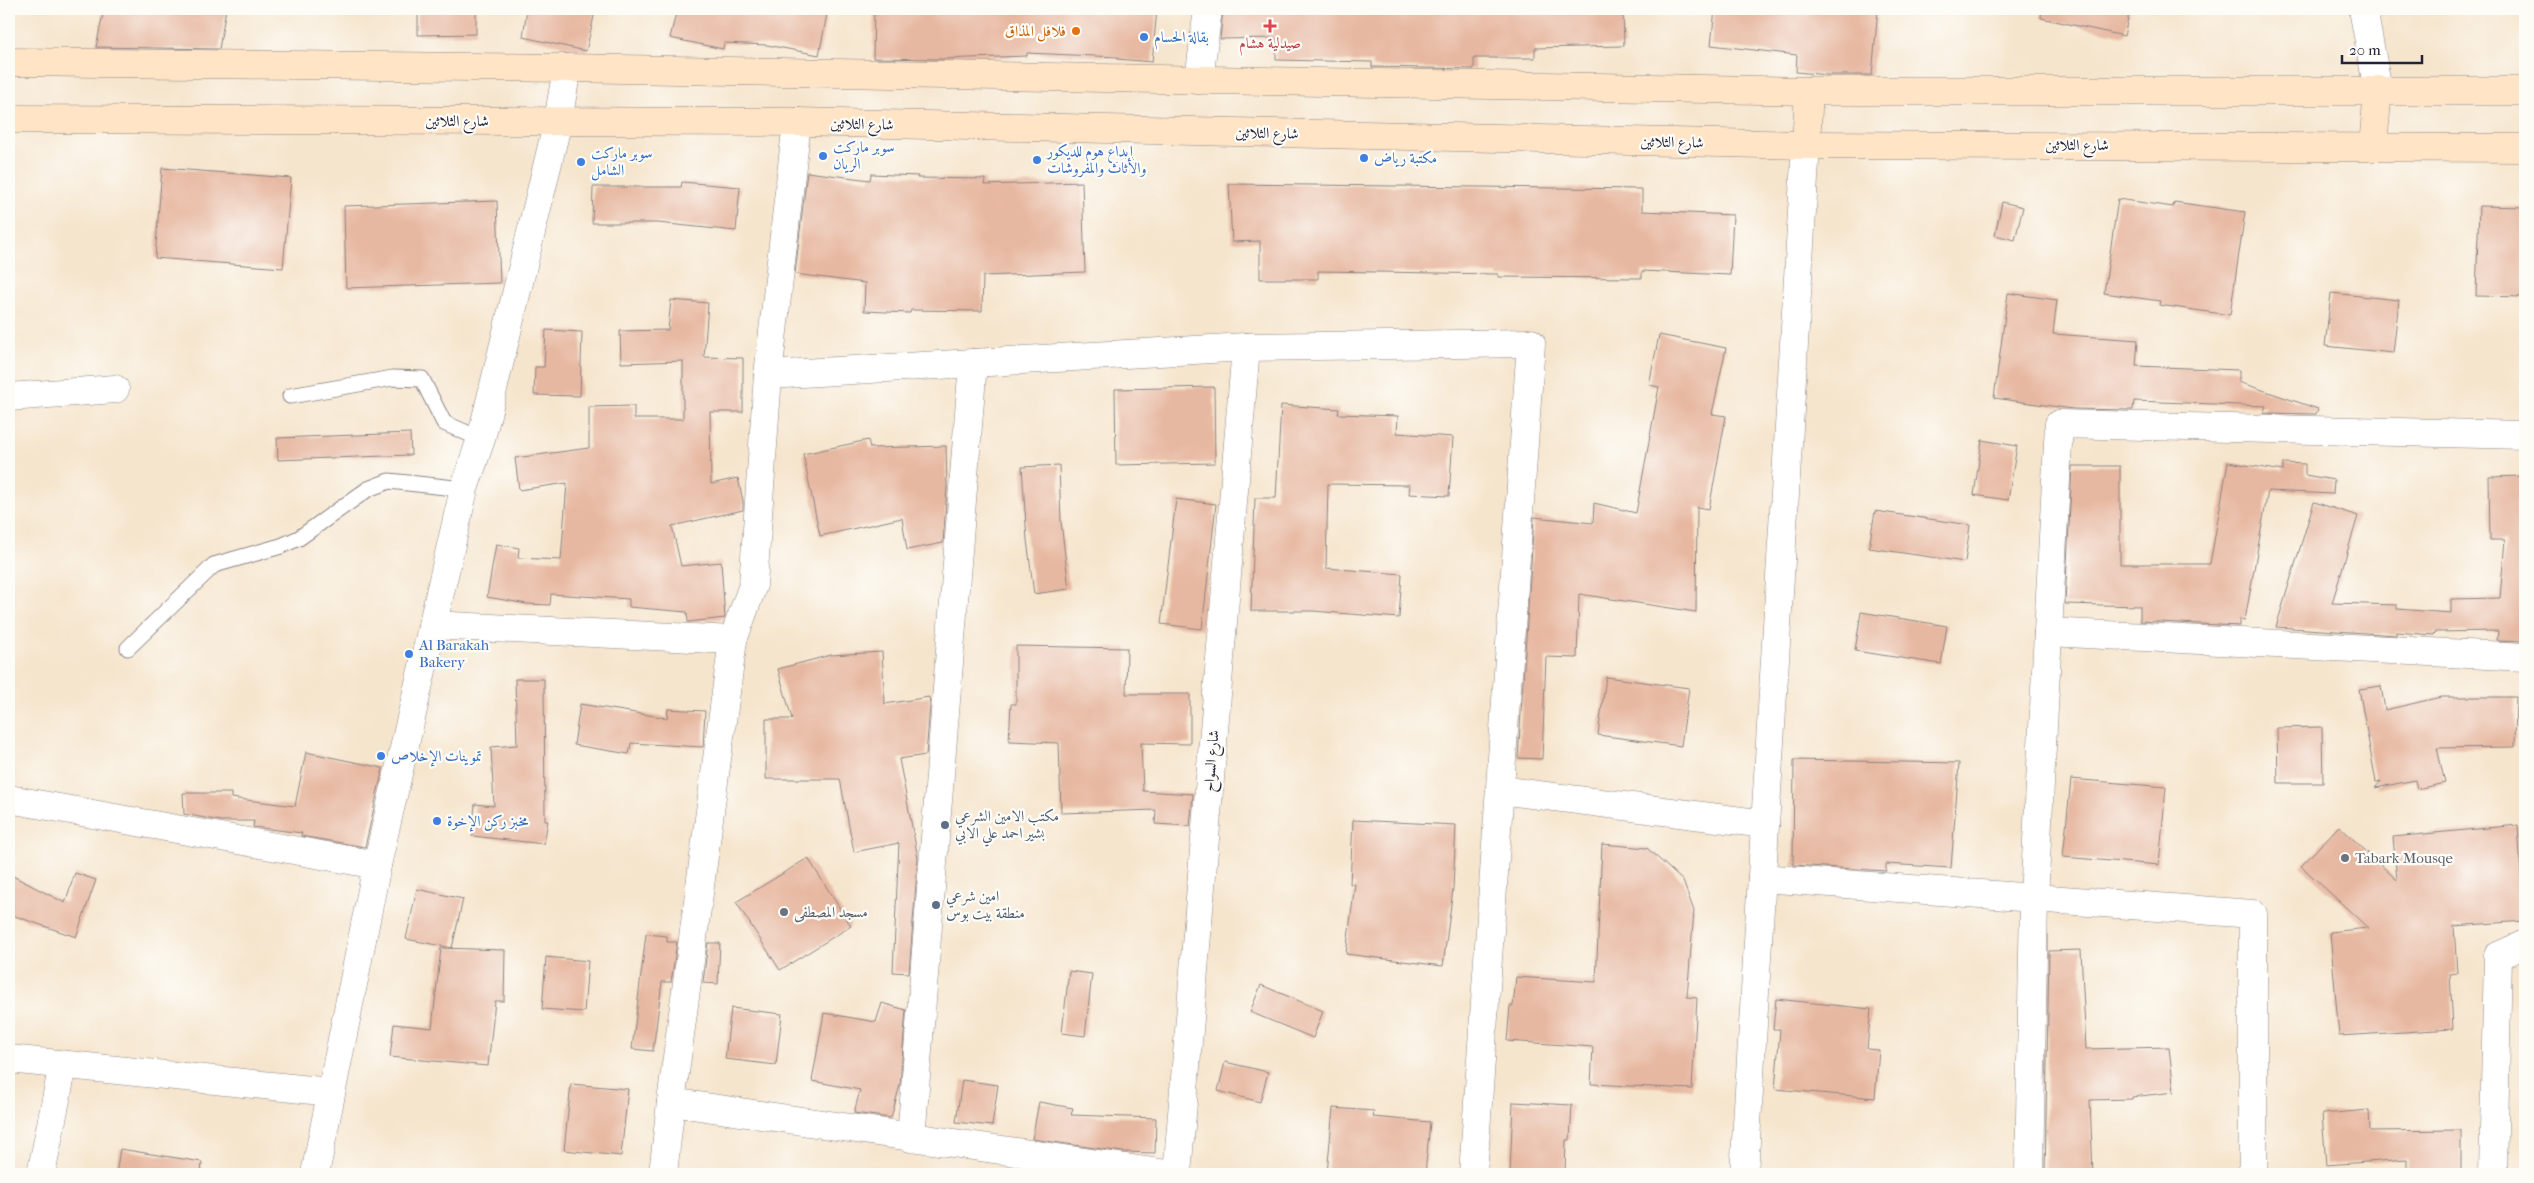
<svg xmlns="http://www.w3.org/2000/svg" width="2534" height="1183" viewBox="0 0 2534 1183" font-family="'IM FELL French Canon',Amiri,serif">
	<rect width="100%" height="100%" fill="#fdfcf7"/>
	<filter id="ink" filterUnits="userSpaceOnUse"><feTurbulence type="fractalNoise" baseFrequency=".02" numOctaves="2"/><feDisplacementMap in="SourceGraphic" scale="10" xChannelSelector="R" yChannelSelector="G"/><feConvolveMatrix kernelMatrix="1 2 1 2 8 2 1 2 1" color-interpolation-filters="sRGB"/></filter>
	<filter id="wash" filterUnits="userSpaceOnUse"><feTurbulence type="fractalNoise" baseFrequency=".0096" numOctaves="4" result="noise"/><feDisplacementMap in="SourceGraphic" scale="20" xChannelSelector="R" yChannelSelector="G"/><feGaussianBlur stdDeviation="1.12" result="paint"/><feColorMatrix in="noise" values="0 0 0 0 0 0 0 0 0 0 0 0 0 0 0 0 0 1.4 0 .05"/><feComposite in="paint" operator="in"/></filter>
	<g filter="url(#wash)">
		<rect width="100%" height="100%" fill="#f6e5cd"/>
		<g id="blocks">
			<!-- building -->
			<g fill="#e7b8a1">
				<path d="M104,9h122l-7,40 -123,-2z"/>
				<path d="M418,9h58v25l-58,1z"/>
				<path d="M527,9h52l16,3 -9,39 -63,-14z"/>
				<path d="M677,9h151l-9,46 -52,-10 -43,-2 -1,6 -53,-11z"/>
				<path d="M874,9h283l-5,53 -35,-3 1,-2 -91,-4v3l-86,3 -68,-1z"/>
				<path d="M1223,9h400l1,37 -89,2v10h-61v11l-102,-2v-5l-96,-2v-22l-56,1z"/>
				<path d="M1715,9h163l-6,66h-44l-32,-3 1,-17 -86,-10z"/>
				<path d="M2042,9h88l-6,27 -83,-18z"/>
				<path d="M162,168l129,10 -8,90 -128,-10z"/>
				<path d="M807,172l63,8 1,-6 47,2 -1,2 68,1 -1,6 98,-3 3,90 -102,4 -1,35 -71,-1 -1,3 -46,-2 1,-28 -70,-9z"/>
				<path d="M682,182l58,5 -4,44 -78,-8h-66l1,-36h88z"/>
				<path d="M1229,184l413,5v22l91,4 -3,60 -88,-4v7l-144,-1v-3l-180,-3v8h-58v-38l-28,1z"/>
				<path d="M2118,199l55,8 1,-5 71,10 -15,103 -71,-10 1,-4 -56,-8z"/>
				<path d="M497,201l3,82 -154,5 -2,-82z"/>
				<path d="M2002,202l21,5 -8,33 -20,-5z"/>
				<path d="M2479,206l46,1v90l-49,-1z"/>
				<path d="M2008,293l49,7 -4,34 85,6 -2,26 103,4v12l79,27 -2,5 -53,-1 3,-7 -132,-5 -1,9 -60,-1 -79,-11z"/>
				<path d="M2331,293l68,7 -6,53 -68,-7z"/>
				<path d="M671,300l37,3 -4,54 39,1v54h-33l1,72 27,-6 5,23v9l-71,16 9,40 40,-4 4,56 -37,4 -1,-10 -58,-5v-8l-78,-5 -1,11 -23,-1 -40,-7 9,-53 23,4 -1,10 43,2 6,-77 -48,7 -4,-32 74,-10v-41l45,-1v13h49v-58l-62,2 -1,-32 48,-1z"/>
				<path d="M546,330l36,2 -2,64 -46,-1 1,-28h9z"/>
				<path d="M1659,335l67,13 -14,66 14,2 -17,93 -12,-2 -1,105 -117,-18 -2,64 -31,-1 -4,102 -24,-1 16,-241 59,6 1,-20 42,10 23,-126 -10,-2z"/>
				<path d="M1214,387l1,76 -99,2 -1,-76z"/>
				<path d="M1281,405l58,4 -1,5 60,2 -1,17 56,4 -4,59 -40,-2 1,-9 -82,-1 -2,84 76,6 -3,44 -86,-7h-62l4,-113h21z"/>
				<path d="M410,433l1,22 -133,5 -1,-22z"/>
				<path d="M868,440l2,8 76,-2 1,41 -4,56 -36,7 -5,-32 -82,18 -17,-82z"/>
				<path d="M1982,440l35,6 -9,54 -34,-5z"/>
				<path d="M2228,462l55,9v-8l22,1v11l29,5 -1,14 -65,-3 -23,129 -5,-1v7l-100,-5v-15l-75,-2 7,-138h48v98h90z"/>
				<path d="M1059,465l2,57 8,67 -35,5 -7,-54 -5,-73z"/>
				<path d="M2525,476v165l-28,-1 1,-9 -63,1 -1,3 -38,-3v3l-120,-8 38,-125 44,14 -26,87 65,2v4l54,4v-14l49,-1 5,-58h-15l-1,-63z"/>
				<path d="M1176,499l40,5 -14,125 -41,-5z"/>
				<path d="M1875,511l95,14 -5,37 -96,-14z"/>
				<path d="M1861,612l86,14 -6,38 -86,-13z"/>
				<path d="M1016,646l111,2 -1,46h64v50l-49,-1 2,48 50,3 -3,32 -35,-2 1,-14 -95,3 -2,-70 -50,-2 2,-37h5z"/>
				<path d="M882,652l3,52 44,-7 1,8 -4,50 -27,4 19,99 -9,115 -16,-1 6,-129 -45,9 -14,-73h-74v-60h26l-14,-50 53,-14z"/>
				<path d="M1606,677l83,11 -8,58 -83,-11z"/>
				<path d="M515,679h29l1,142h3l-4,23 -72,-8 3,-32 19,2 -3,-59 26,-2z"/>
				<path d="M2381,686l4,24 56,-13h75l-1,50 -78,1 8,35 -28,6 -2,-9 -40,8 6,-7 -5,1 -17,-93z"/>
				<path d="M580,704l87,14 1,-9 37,2 -2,36 -72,-4 -2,11 -55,-9z"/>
				<path d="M2322,727l1,56h-45l-1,-55z"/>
				<path d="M306,752l77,16 -18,79 -64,-11 1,-3 -49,-6 1,-6h-33l-37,-7 -1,-21h48v5l64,8z"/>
				<path d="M1794,760l165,3 -8,105 -65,-4v7l-93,-6z"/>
				<path d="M2071,779l95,8 -7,78 -96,-8z"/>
				<path d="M1353,820l103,5 -3,64 -10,77 -97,-12 9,-70h-5z"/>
				<path d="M2518,825l6,96 -70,5 3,47 -7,1 3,55 -114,7 -9,-104 38,-4 -67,-62 38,-40 58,54 -4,-43z"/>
				<path d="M1602,844l45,4 36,33 11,30 -7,86 10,1 -5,91 -101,-5 2,-37 -86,-6 3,-35h3l3,-29 80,5z"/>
				<path d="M808,858l43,68 -71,44 -44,-68z"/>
				<path d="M75,873l21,7 -20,57 -67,-23v-40l56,29z"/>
				<path d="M417,889l46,10 -11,49 -46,-9z"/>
				<path d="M646,934l21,2v6h10l-6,40h-9l-9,69 -21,-2z"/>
				<path d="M708,943h12l-2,41 -15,-1z"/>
				<path d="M441,948l64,2 -1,51h-9l-7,65 -98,-9 4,-33 38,4z"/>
				<path d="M2081,950l5,99 83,-2 5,45 -42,5v2l-42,1 3,74h-48l4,-223z"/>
				<path d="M546,957l42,4 -4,51 -42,-3z"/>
				<path d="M1069,971l23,3 -7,62 -23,-3z"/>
				<path d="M1261,985l62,26 -10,27 -63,-26z"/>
				<path d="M1776,999l95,10 -4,40 12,1 -4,48 -100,-9 5,-60h-7z"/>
				<path d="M882,1003l24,7 -6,75 -9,33 -37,-5 6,-23 -48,-9 12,-68 52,9z"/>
				<path d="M731,1008l51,6 -6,51 -51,-6z"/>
				<path d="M1225,1062l43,10 -8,30 -42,-11z"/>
				<path d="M962,1080l36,5 -6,41 -36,-4z"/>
				<path d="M571,1084l57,5 -7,67 -57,-6z"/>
				<path d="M1039,1102l34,6 -2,7 85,3 -1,35 -32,-1 -91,-13z"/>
				<path d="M1513,1102l59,3 -2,35h-4l-1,34h-55z"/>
				<path d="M1333,1108l41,3 -1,6 57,5 -5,52h-98z"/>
				<path d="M2369,1110l1,21 91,-1v44h-54v-15l-81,6 -4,-51z"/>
				<path d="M120,1149l82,13 -1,12h-85z"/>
			</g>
		</g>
	</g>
	<g filter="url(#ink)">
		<use href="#blocks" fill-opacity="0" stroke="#8c8484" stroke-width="1"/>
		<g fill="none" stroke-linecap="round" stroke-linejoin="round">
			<!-- lane casing -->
			<g stroke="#8c8484" stroke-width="17">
				<g id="lane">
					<path d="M290,396l103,-18 29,1 22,44 37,16"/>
					<path d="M128,648l86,-83 67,-19 18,-8 69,-49 21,-8 75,8"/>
				</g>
			</g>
			<!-- street casing -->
			<g stroke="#8c8484" stroke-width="29">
				<g id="street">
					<path d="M2363,9l15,81"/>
					<path d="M1199,80l9,-71"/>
					<path d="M768,375l478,-28 285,-4 -58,831"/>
					<path d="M9,397l106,-8"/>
					<path d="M432,625l301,15"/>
					<path d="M2048,632l477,25"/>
					<path d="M1500,790l265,34"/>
					<path d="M9,799l368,66"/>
					<path d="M1762,878l491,36v260"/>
					<path d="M9,1059l322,33"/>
					<path d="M671,1102l496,72"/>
					<path d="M911,1138l62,-775"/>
					<path d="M41,1174l22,-109"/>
					<path d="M315,1174l62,-309 87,-376 17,-50 77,-318 9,-53"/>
					<path d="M663,1174l8,-72 62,-462 20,-55 15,-210 29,-253"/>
					<path d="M1177,1174l69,-827"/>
					<path d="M1744,1174l62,-1029"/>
					<path d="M2029,1174l5,-276 25,-474 466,11"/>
					<path d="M2493,1174l5,-218 27,-12"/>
				</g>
			</g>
			<!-- secondary casing -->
			<g stroke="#8c8484" stroke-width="29">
				<g id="secondary">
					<path d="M9,62l558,6 1242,23h716"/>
					<path d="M9,119l788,3 1009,23 719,3"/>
					<path d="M1806,145l3,-54"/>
					<path d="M2373,146l5,-56"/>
				</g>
			</g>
			<!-- lane -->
			<use href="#lane" stroke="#fff" stroke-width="15"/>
			<!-- street -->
			<use href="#street" stroke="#fff" stroke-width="28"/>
			<!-- secondary -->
			<use href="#secondary" stroke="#ffe4c6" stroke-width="28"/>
		</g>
	</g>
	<!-- markers -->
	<path fill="#e0444e" stroke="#fdfcf7" stroke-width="2" d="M1267.5 18.5h5v5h5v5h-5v5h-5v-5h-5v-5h5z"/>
	<circle fill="#e8710a" stroke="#fdfcf7" stroke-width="2" cx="1076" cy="31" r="5"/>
	<g fill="#3f7fe0" stroke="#fdfcf7" stroke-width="2">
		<circle cx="1144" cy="37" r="5"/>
		<circle cx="823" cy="156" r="5"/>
		<circle cx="1364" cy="158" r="5"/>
		<circle cx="1037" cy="160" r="5"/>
		<circle cx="581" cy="162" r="5"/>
		<circle cx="409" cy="654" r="5"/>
		<circle cx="381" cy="756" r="5"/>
		<circle cx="437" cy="821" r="5"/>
	</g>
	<g fill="#5c6f8a" stroke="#fdfcf7" stroke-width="2">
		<circle cx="945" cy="825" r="5"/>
		<circle cx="936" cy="905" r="5"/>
	</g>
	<g fill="#6b7280" stroke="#fdfcf7" stroke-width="2">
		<circle cx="2345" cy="858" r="5"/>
		<circle cx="784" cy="912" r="5"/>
	</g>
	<g text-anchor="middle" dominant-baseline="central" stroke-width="4.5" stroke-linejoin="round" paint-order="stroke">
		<!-- food labels -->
		<g font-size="15" fill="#c56008" stroke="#fdfcf7" text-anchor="end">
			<text x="1066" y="31">فلافل المذاق</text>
		</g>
		<!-- shop labels -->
		<g font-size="15" fill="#366cbe" stroke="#fdfcf7" text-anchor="start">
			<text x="1154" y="37">بقالة الحسام</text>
			<text x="833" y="147">سوبر ماركت<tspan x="833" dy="17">الريان</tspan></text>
			<text x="1047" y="151">إبداع هوم للديكور<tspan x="1047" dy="17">والأثاث والمفروشات</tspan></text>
			<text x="591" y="153">سوبر ماركت<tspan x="591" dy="17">الشامل</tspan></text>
			<text x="1374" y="158">مكتبة رياض</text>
			<text x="419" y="645">Al Barakah<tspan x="419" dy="17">Bakery</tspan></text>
			<text x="391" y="756">تموينات الإخلاص</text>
			<text x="447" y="821">مخبز ركن الإخوة</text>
		</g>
		<!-- health labels -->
		<g font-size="15" fill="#be3a42" stroke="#fdfcf7">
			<text x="1270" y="43">صيدلية هشام</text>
		</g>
		<!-- street labels -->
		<g font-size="15" fill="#22223b" stroke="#fdfcf7">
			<text x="457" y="121">شارع الثلاثين</text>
			<text transform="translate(862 124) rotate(1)">شارع الثلاثين</text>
			<text transform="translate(1267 133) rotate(1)">شارع الثلاثين</text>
			<text transform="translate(1672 142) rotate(1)">شارع الثلاثين</text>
			<text x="2077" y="145">شارع الثلاثين</text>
			<text transform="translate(1211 761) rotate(-85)">شارع السواح</text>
		</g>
		<!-- service labels -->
		<g font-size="15" fill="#4e5e75" stroke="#fdfcf7" text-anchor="start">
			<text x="955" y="816">مكتب الامين الشرعي<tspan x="955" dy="17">بشير احمد علي الابي</tspan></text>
			<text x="946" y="896">امين شرعي<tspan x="946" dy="17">منطقة بيت بوس</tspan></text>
		</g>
		<!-- worship labels -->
		<g font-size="15" fill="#5b616d" stroke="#fdfcf7" text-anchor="start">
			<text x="2355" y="858">Tabark Mousqe</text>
			<text x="794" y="912">مسجد المصطفى</text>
		</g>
	</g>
	<!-- margin -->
	<rect width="2534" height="1183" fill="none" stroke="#fdfcf7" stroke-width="30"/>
	<!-- scale -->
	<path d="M2342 55v8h80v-8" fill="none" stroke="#22223b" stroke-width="2.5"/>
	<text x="2349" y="55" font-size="15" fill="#22223b" stroke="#fdfcf7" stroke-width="4" paint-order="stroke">20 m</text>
</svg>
